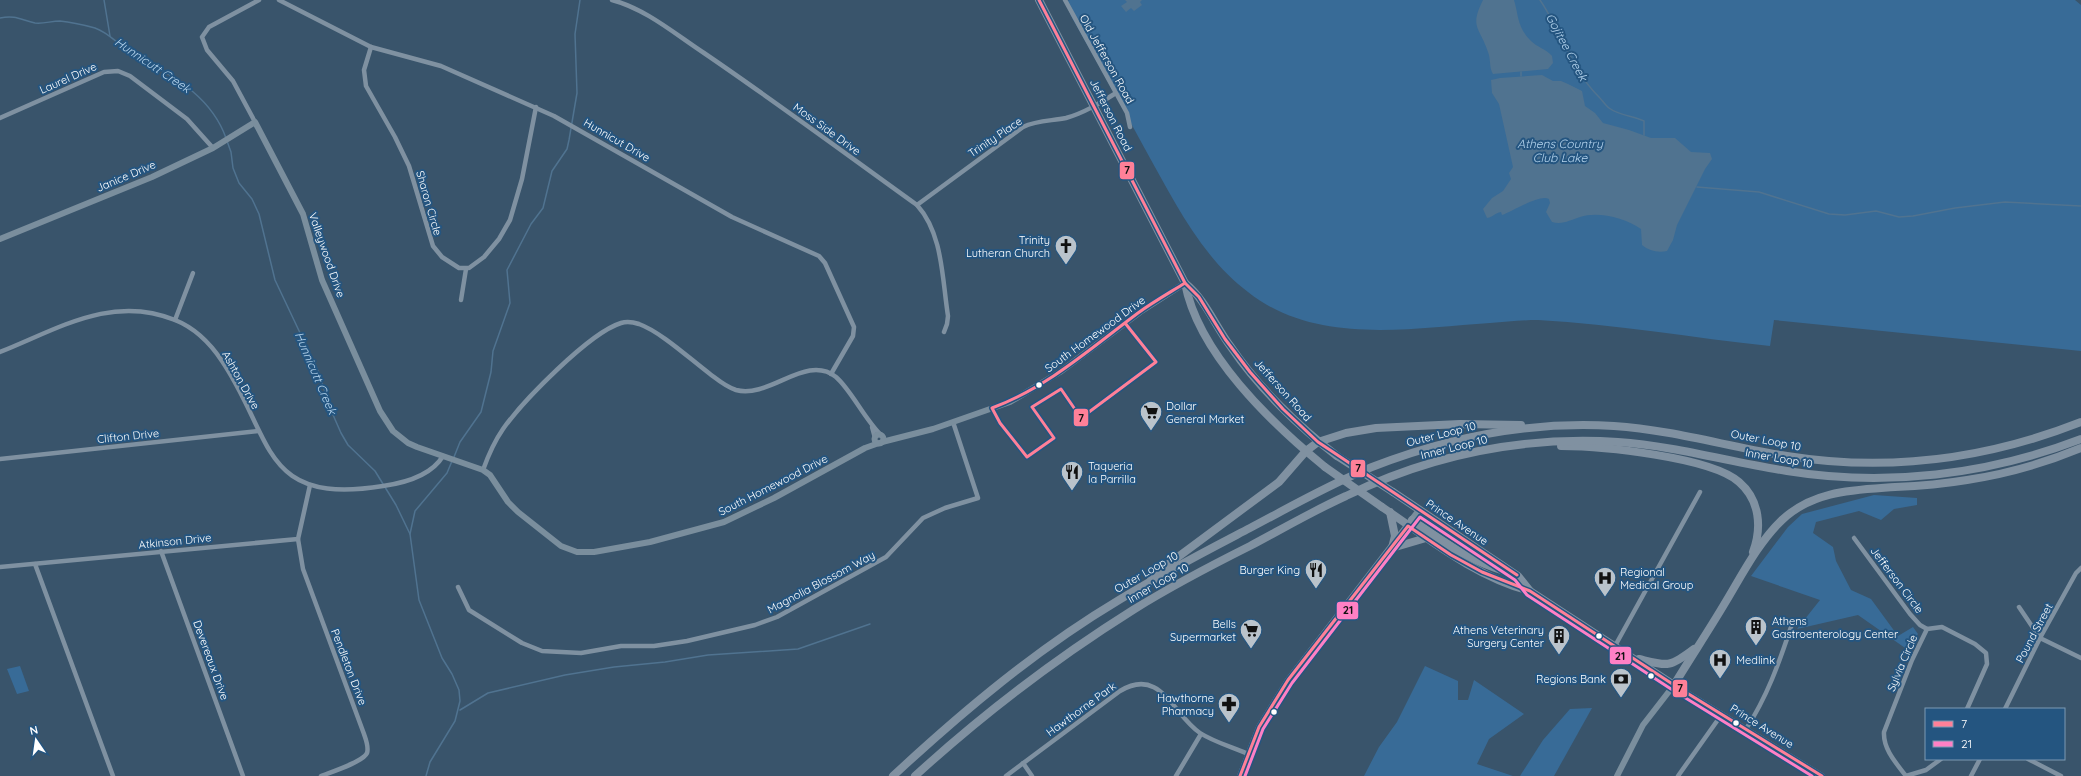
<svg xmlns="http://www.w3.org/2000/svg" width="2081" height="776" viewBox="0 0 2081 776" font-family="Quicksand,sans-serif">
	<rect width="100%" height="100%" fill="#39546b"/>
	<!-- green -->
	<g fill="#386b97">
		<path d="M1069,0h1006l6,5v346l-307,-31 -4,26c-77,-8 -154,-22 -232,-26 -16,0 -32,2 -48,3 -80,5 -174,23 -242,-31 -47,-35 -75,-93 -103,-143 -24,-44 -49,-89 -74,-133l-5,-14z"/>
		<path d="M1874,495l43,3v7l-23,4 -13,11 -22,-9 -43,11 -3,11 20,14 3,14 15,29 20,9 27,37 15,-9 5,7 -10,16 -50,-35 -61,14 23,-29 -69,-24 37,-49 14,-13z"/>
		<path d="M20,666l9,25 -12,3 -10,-25z"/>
		<path d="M1425,666l33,15v19h10l6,-20 50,34 -35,25 -12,25 36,12h-149l15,-29 18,-25z"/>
		<path d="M1592,708l-38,68h-34l23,-36 27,-31z"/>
	</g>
	<!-- water -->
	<g fill="#507390">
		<path d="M1125,0h17l-2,2 2,3 -8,6 -3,-3 -5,4 -5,-6 6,-4z"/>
		<path d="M1483,0h31c5,17 3,27 17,41 6,6 15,8 21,15l1,7 -5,6 -55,5c-4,-6 -2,-15 -5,-22 -8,-25 -19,-24 -5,-52z"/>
		<path d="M1542,75l11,6h8l7,3 14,7 3,15 10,7 8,10 26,7 22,8h24l16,14 19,1 2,6 -7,10 -28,56 -4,15 -6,11c-9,2 -18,0 -25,-6l-1,-16c-16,-11 -43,-18 -61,-12 -10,3 -17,8 -28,5l-6,-10 4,-9 -1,-4c-9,-5 -36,12 -47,16l-1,-3c-6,1 -8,5 -14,6l-4,-9 9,-11 11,-7 8,-12 -2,-6 4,-6 -14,-63 -7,-11 -1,-13 9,-2z"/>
	</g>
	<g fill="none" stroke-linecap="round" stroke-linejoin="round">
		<!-- stream -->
		<g stroke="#507390" stroke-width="1.5">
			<path d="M104,0l6,36"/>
			<path d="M1540,0c22,32 31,70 59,97 3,3 6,8 10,11 9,7 24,8 35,13v14"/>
			<path d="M0,18c16,-3 21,2 35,5 9,1 16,-2 25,-2 11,1 24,4 35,7 12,4 21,14 31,21 39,24 83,42 100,89"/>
			<path d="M1521,76v-4"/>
			<path d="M227,141l4,11 2,16 6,15 13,16 7,15 16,66 44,93 11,35 11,25 7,12 27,26 21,34 14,29 9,66 23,58 10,16 7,16 1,11 -5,20 -25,41 -4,14"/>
			<path d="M1697,187l62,5 70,22 16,1 31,-4 23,6 14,-1 42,-8 50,-6 76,4"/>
			<path d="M454,457l6,-15 21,-30 10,-40 2,-21 17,-48 -3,-33 24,-46 12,-16 9,-37 15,-22 2,-9 8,-47 -2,-59 5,-34"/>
			<path d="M410,534l5,-23 32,-38 5,-12"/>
			<path d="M460,710l28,-17 77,-18 49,-8 51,-5 43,-7 90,-6 72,-25"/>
		</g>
		<!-- street -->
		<g stroke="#7f91a1" stroke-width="4.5">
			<path d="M279,0l92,47 70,19 113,50 178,101 87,39 6,7 29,64 -1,9 -22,38"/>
			<path d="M612,0c34,9 63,34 92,53 72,49 142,101 213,152 26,29 25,73 31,111l-1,8 -3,8"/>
			<path d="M1065,0l62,113 3,14"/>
			<path d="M371,47l-7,23 2,16 29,51 14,29 24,80 9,11 17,11h10l15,-11 15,-18 11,-19 12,-41 14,-72"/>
			<path d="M0,118l104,-46 14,-1 12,5 57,43 26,29"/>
			<path d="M255,122l-22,-41 -26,-31 -5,-13 7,-10 50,-27"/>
			<path d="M917,205l106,-78c14,-7 29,-6 43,-9 18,-5 34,-15 50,-25"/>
			<path d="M461,300l5,-31"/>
			<path d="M175,320l18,-47"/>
			<path d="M0,352c58,-23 112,-58 175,-32 20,8 35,23 47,41 52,77 38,145 161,125 21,-3 48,-10 60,-30"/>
			<path d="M872,427l3,11"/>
			<path d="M0,459l258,-28"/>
			<path d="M483,470c5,-14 11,-28 20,-41 20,-28 86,-96 118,-106 6,-2 12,-1 18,1 22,8 51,35 71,50 8,6 16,13 26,16 34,9 70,-37 100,-13 15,13 28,41 44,57"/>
			<path d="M1854,538l56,76 10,11 7,4"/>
			<path d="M298,539l5,30 61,165c2,6 5,13 3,19 -4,9 -36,19 -46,23"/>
			<path d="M161,551l82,225"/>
			<path d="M35,564l78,212"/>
			<path d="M0,567l298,-28 12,-54"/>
			<path d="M458,587l11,23 53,33 20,8 39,2 40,-7h33l33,-5 68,-16 22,-8 109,-60 37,-39 22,-10 33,-10 -25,-76"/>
			<path d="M2019,607l21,31 41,20"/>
			<path d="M1615,646l85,-154"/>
			<path d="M2005,709l35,-71 36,-65 5,-5"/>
			<path d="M1746,729c21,-32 33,-66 45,-102"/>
			<path d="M2028,759l33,17"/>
			<path d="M1023,763l9,13"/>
			<path d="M1006,776l114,-85c41,-25 53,24 80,42 14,9 32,14 48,21"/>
			<path d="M1176,776l25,-42"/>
			<path d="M1678,776l44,-62"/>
			<path d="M1906,776c-10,-13 -23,-27 -22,-44l28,-72 15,-31 15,-2 33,17 11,9 1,11 -20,45"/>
			<path d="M1906,776l20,-6 15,-11"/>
			<path d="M1971,776l9,-17"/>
		</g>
		<!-- secondary -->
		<g stroke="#7a8e9d" stroke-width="6">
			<path d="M0,239l152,-62 61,-29 42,-26 48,92 19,66 58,131 13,20 15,12 9,4 66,23 7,5 18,27 10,10 43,34 16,6h17l56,-10 74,-20 50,-24 91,-50 14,-5"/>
			<circle cx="879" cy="439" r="4.5"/>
			<path d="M882,442l51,-13 77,-27 50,-30 80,-60 45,-29"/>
			<path d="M1240,776l19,-49 29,-47 131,-170"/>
			<path d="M1617,776l26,-51 31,-40 148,91"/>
		</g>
		<!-- highway -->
		<g stroke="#8091a1" stroke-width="8">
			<path d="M1039,0l146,283c13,70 86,140 140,184"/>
			<path d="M1185,283c21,17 30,43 46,64 27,40 68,80 106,109"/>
			<path d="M1561,446c40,0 150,11 178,36 21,18 23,46 14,70"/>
			<path d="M1393,492l125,84 12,15"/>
			<path d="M1382,507c46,31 93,70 148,84l144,94c17,-28 35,-55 51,-82 17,-28 33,-60 57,-83 32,-30 72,-30 113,-33 24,-1 48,-3 72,-7 39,-6 78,-17 114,-32"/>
			<path d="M1390,512l5,24 -3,12"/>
			<path d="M1412,520c29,19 60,43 93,51"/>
			<path d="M1392,548l34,-10"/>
			<path d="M1151,577l128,-95 27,-31 12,-9 28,-9 30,-5 84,-4 61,1"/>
			<path d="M1639,659c29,7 30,9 55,-10"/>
			<path d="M893,776c70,-65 144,-127 226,-176 42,-26 87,-49 131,-72 40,-21 80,-44 122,-61 77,-30 160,-46 242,-41 59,4 115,21 173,30 100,16 200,3 294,-34"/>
			<path d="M915,776c68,-62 140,-117 218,-166 37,-23 77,-44 117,-64 32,-17 63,-35 96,-50 85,-41 178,-60 272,-54 57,4 112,20 169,29 99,16 200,4 294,-32"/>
		</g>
		<!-- highway-bridge -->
		<g stroke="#8091a1" stroke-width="8">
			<path d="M1337,456l56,36"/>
			<path d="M1325,467l57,40"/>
		</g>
		<!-- bus-1 casing -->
		<g stroke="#245580" stroke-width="6">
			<g id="bus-1">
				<path d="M1039,0l146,283 14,14 26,42 25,33 33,37 35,33 199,133"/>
				<path d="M1125,323l31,39 -75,56 -20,-29 -29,18 22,31 -27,19 -27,-34 -8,-15c56,-21 99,-60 146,-95 15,-11 31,-20 47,-30"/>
				<path d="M1240,776l19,-49 29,-47 120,-154 43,29 31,17 48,19 144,94 148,91"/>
			</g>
		</g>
		<!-- bus-2 casing -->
		<g stroke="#245580" stroke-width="6">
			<path id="bus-2" d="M1245,776l18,-47 29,-46 128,-166 95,63 12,15 144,94 141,87"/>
		</g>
		<!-- bus-1 -->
		<use href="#bus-1" stroke="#ff8098" stroke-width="3"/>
		<!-- bus-2 -->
		<use href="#bus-2" stroke="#ff80c5" stroke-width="3"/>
	</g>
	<!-- icons -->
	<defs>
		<g id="church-pin" transform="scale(1.15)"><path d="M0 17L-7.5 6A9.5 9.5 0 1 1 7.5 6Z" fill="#bac3cb" stroke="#245580"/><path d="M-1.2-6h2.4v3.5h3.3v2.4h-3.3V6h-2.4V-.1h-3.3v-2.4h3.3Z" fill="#111"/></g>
		<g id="supermarket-pin" transform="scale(1.15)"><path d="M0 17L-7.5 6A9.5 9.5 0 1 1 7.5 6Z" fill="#bac3cb" stroke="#245580"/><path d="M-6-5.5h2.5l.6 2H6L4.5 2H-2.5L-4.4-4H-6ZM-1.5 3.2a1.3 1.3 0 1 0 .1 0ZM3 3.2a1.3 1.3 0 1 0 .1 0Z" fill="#111"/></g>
		<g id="restaurant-pin" transform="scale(1.15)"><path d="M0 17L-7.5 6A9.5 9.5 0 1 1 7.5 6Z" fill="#bac3cb" stroke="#245580"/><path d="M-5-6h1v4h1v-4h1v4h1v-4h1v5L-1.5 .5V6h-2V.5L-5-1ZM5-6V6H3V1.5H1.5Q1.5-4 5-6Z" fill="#111"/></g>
		<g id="hospital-pin" transform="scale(1.15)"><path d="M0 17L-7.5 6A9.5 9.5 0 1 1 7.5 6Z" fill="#bac3cb" stroke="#245580"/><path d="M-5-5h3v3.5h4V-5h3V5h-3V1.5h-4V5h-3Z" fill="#111"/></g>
		<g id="building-pin" transform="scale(1.15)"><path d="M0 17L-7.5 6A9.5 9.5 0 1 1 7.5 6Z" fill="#bac3cb" stroke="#245580"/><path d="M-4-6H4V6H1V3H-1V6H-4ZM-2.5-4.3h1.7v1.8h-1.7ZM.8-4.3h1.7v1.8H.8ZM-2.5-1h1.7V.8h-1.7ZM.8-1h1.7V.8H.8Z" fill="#111"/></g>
		<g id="bank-pin" transform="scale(1.15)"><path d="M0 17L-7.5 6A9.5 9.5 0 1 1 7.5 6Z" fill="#bac3cb" stroke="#245580"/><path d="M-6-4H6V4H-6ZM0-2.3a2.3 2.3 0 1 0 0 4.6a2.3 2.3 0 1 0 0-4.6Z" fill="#111"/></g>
		<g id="pharmacy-pin" transform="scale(1.15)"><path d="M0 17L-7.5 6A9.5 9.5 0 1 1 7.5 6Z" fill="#bac3cb" stroke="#245580"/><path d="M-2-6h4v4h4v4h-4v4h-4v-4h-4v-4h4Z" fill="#111"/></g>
	</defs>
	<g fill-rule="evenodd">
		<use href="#church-pin" x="1066" y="246"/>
		<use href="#supermarket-pin" x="1151" y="412"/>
		<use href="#restaurant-pin" x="1072" y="472"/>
		<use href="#restaurant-pin" x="1316" y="570"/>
		<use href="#hospital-pin" x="1605" y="578"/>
		<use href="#building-pin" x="1756" y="627"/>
		<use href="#supermarket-pin" x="1251" y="630"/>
		<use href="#building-pin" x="1559" y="636"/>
		<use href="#hospital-pin" x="1720" y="660"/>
		<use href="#bank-pin" x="1621" y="679"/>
		<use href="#pharmacy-pin" x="1229" y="704"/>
	</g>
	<!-- markers -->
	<g fill="#fff" stroke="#245580" stroke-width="1.5">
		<circle cx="1039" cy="385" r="3.5"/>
		<circle cx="1599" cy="636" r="3.5"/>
		<circle cx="1651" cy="676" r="3.5"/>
		<circle cx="1274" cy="712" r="3.5"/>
		<circle cx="1736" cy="723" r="3.5"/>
	</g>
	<g text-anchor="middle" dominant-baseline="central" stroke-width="4" stroke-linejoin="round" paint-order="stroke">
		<!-- street labels -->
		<g font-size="11" fill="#fff" stroke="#245580">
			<text transform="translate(1107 59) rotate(61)">Old Jefferson Road</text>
			<text transform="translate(68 78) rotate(-24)">Laurel Drive</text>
			<text transform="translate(1111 115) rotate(63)">Jefferson Road</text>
			<text transform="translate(827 129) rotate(36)">Moss Side Drive</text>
			<text transform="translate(995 137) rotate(-34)">Trinity Place</text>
			<text transform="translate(617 140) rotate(30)">Hunnicut Drive</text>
			<text transform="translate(126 176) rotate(-23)">Janice Drive</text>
			<text transform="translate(429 203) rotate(74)">Sharon Circle</text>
			<text transform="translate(327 255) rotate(71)">Valleywood Drive</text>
			<text transform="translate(1095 334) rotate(-36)">South Homewood Drive</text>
			<text transform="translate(241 380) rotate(61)">Ashton Drive</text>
			<text transform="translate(1283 390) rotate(48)">Jefferson Road</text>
			<text transform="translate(1441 434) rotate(-14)">Outer Loop 10</text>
			<text transform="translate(128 436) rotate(-6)">Clifton Drive</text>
			<text transform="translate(1766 440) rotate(11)">Outer Loop 10</text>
			<text transform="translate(1454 447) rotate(-14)">Inner Loop 10</text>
			<text transform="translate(1779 458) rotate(10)">Inner Loop 10</text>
			<text transform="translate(773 485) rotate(-27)">South Homewood Drive</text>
			<text transform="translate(1457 522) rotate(34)">Prince Avenue</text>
			<text transform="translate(175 541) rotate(-6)">Atkinson Drive</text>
			<text transform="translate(1146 572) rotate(-30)">Outer Loop 10</text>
			<text transform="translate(1897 580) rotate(53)">Jefferson Circle</text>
			<text transform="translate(821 582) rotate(-28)">Magnolia Blossom Way</text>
			<text transform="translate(1158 583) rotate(-30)">Inner Loop 10</text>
			<text transform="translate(2034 633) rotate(-62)">Pound Street</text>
			<text transform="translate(211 660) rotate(70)">Devereaux Drive</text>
			<text transform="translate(1902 663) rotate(-67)">Sylvia Circle</text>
			<text transform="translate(349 667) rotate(69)">Pendleton Drive</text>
			<text transform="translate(1081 709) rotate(-36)">Hawthorne Park</text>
			<text transform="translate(1762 726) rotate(32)">Prince Avenue</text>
		</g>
		<!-- poi labels -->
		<g font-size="11" fill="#fff" stroke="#245580" text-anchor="end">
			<text x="1050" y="240">Trinity<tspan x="1050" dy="13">Lutheran Church</tspan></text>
			<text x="1166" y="406" text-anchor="start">Dollar<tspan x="1166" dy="13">General Market</tspan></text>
			<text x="1088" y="466" text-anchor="start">Taqueria<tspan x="1088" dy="13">la Parrilla</tspan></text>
			<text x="1300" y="570">Burger King</text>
			<text x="1620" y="572" text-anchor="start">Regional<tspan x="1620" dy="13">Medical Group</tspan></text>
			<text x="1772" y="621" text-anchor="start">Athens<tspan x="1772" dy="13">Gastroenterology Center</tspan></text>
			<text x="1236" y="624">Bells<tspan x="1236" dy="13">Supermarket</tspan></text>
			<text x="1544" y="630">Athens Veterinary<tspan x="1544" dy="13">Surgery Center</tspan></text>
			<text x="1736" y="660" text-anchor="start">Medlink</text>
			<text x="1606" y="679">Regions Bank</text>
			<text x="1214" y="698">Hawthorne<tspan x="1214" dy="13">Pharmacy</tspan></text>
		</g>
		<!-- water labels -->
		<g font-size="12" font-style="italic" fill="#b6d5ee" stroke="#245580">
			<text transform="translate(1567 47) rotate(62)">Gojitee Creek</text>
			<text transform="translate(153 65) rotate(34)">Hunnicutt Creek</text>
			<text x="1560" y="143">Athens Country<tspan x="1560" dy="14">Club Lake</tspan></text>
			<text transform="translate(316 373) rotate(67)">Hunnicutt Creek</text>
		</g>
	</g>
	<g stroke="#245580" stroke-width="1.5">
		<rect x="1119" y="161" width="16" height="19" rx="4" fill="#ff8098"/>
		<rect x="1073" y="408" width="16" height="19" rx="4" fill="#ff8098"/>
		<rect x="1350" y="459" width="16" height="19" rx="4" fill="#ff8098"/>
		<rect x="1336" y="601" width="23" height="19" rx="4" fill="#ff80c5"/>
		<rect x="1609" y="646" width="23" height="19" rx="4" fill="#ff80c5"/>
		<rect x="1672" y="679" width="16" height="19" rx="4" fill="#ff8098"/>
	</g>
	<g font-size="11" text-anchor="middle" font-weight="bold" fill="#111">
		<text x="1127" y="174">7</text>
		<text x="1081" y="422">7</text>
		<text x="1358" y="472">7</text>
		<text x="1348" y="614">21</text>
		<text x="1620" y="660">21</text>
		<text x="1680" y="692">7</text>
	</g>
	<!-- legend -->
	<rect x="1925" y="708" width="140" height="52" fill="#245580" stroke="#7c99b3"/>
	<rect x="1933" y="721" width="20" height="6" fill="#ff8098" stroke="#7c99b3"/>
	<text x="1961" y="728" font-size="12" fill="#ffffff">7</text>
	<rect x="1933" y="741" width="20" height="6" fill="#ff80c5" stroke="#7c99b3"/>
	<text x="1961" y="748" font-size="12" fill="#ffffff">21</text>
	<!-- north arrow -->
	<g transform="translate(36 740) rotate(347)" stroke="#245580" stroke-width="3" paint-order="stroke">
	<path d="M0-3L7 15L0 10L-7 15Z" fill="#ffffff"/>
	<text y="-6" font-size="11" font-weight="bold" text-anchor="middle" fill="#ffffff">N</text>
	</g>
</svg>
